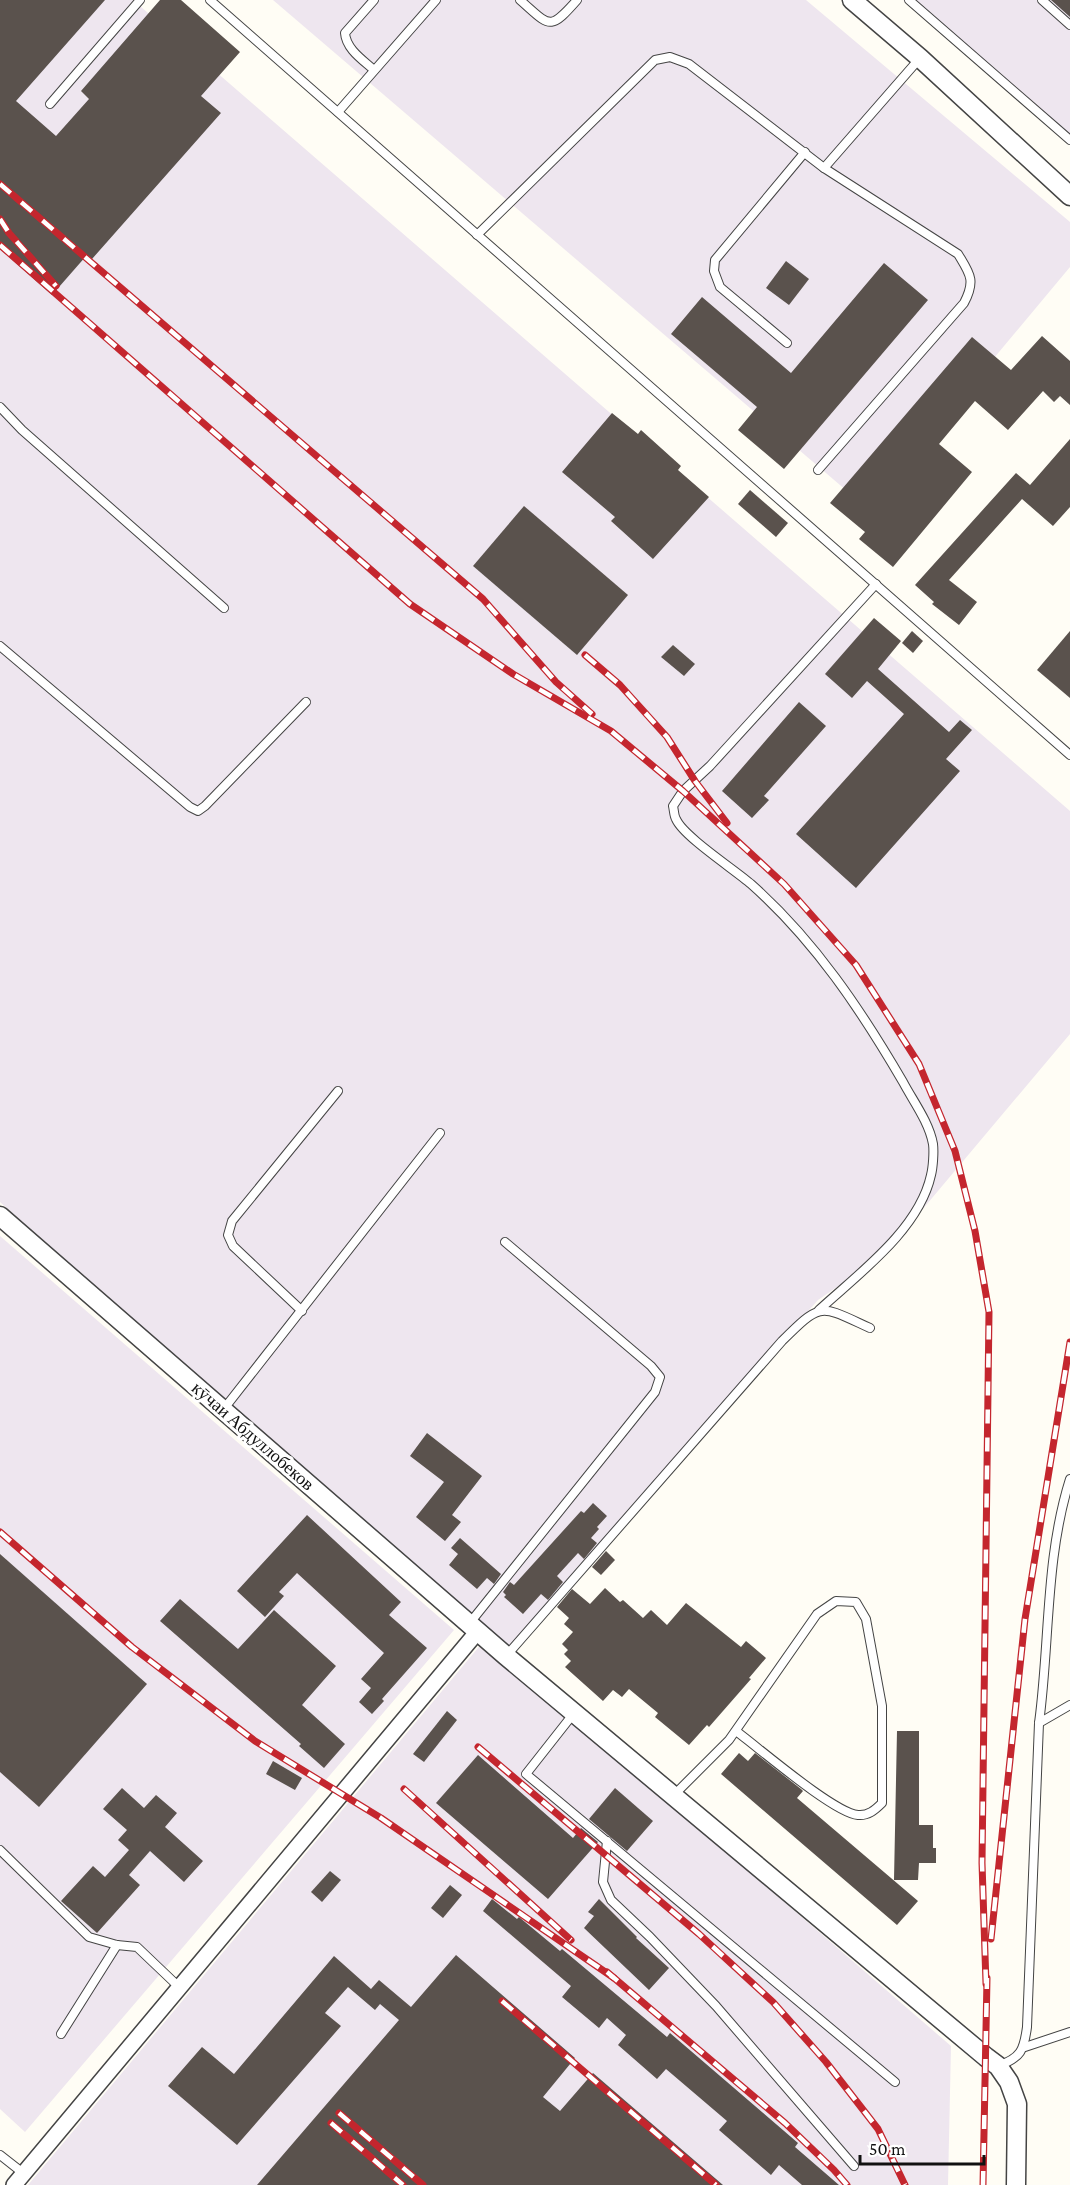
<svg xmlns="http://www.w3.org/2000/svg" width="1070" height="2185" viewBox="0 0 1070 2185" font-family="'Crimson Pro',serif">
	<rect width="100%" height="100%" fill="#fffdf5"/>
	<!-- industrial -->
	<g fill="#eee6ef">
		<path d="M0,0h133l937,811v223l-185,220 -67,46 -310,350 -508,-448z"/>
		<path d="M273,0h533l264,222v45l-202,242z"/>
		<path d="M903,0h167v145z"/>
		<path d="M0,1236l454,394 -429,502 -25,-23z"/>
		<path d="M483,1642l468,404 -3,139h-920z"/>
	</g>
	<!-- building -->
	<g fill="#5a524d">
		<path d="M0,0h105l-89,101 40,35 33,-37 -8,-8 79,-91h21l59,52 -39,44 20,17 -129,146 -5,-4 -35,40 -52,-46z"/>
		<path d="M1051,0h19v17z"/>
		<path d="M786,261l23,18 -20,26 -23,-17z"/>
		<path d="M884,263l44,37 -144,169 -46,-39 19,-23 -86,-73 31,-37 89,76z"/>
		<path d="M1042,336l28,25v44l-10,-9 -6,6 -11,-11 -35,39 -33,-29 -36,43 33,28 -79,95 -34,-28 6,-7 -35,-29 142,-166 39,33z"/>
		<path d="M612,413l26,21 3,-4 40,36 -3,4 31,27 -56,62 -42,-38 4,-4 -53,-45z"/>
		<path d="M1070,439v68l-17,19 -31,-27 -73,81 28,22 -18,23 -27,-21 2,-2 -19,-17 101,-112 14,12z"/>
		<path d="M750,490l38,33 -12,14 -38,-33z"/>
		<path d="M524,506l104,89 -51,60 -104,-89z"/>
		<path d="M874,618l27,23 -23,28 71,63 11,-12 12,10 -26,29 14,12 -104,117 -60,-54 108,-120 -37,-33 -15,17 -27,-24z"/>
		<path d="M912,631l11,10 -10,12 -11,-10z"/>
		<path d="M1070,631v67l-33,-28z"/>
		<path d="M673,645l22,19 -11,12 -23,-19z"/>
		<path d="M799,702l27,24 -62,70 5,4 -17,18 -30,-27z"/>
		<path d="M427,1433l55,43 -30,39 9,7 -16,19 -29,-24 28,-35 -34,-26z"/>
		<path d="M593,1503l14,13 -10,11 2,2 -8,9 6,5 -13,16 -6,-6 -21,23 6,6 -15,18 -7,-6 -18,20 -19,-17 2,-2 -3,-3 7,-10 4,3 67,-74 3,2z"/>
		<path d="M307,1515l94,87 -12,13 38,33 -45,51 2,2 -12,13 -13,-12 12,-14 -10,-9 23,-26 -87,-80 -18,19 5,4 -19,21 -28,-26z"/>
		<path d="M460,1538l41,36 -7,10 -7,-6 -10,11 -28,-24 9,-11 -7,-6z"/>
		<path d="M606,1551l9,9 -14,15 -9,-8z"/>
		<path d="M0,1554l147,130 -108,123 -39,-35z"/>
		<path d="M605,1588l15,14 3,-2 20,18 8,-8 16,15 19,-22 55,44 5,-6 20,17 -17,20 2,1 -42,48 -2,-2 -18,20 -34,-28 3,-4 -29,-24 -7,8 -9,-7 -10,11 -38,-34 6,-6 -7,-7 4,-4 -6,-6 11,-12 -9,-8 5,-6 -12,-11 15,-18 18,15z"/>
		<path d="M180,1599l58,50 36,-39 62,56 -34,39 43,39 -21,24 -25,-22 2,-2 -141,-123z"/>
		<path d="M447,1711l10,9 -33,42 -11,-8z"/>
		<path d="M897,1731h22v94h14v23h3v15h-17l-1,17h-24z"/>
		<path d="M739,1753l9,8 7,-8 46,36 2,2 -6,7 121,103 -21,24 -176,-151z"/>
		<path d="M478,1755l95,83 8,-10 17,14 -50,57 -112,-96z"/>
		<path d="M273,1761l29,17 -7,12 -29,-16z"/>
		<path d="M122,1788l22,20 12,-13 21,18 -12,14 38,34 -19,21 -34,-31 -21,24 11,10 -43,48 -36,-32 32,-35 12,11 24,-27 -11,-10 9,-10 -24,-21z"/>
		<path d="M615,1788l38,33 -26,30 -38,-32z"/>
		<path d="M330,1871l11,9 -19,22 -11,-10z"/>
		<path d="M450,1885l12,10 -19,23 -12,-10z"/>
		<path d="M492,1899l25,20 2,-2 41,34 2,-2 105,88 3,-4 128,110 -3,4 44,38h-37l-23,-20 -8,10 -52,-45 8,-9 -61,-52 -9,10 -39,-34 8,-10 -19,-17 -8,10 -37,-31 9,-11 -88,-75z"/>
		<path d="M599,1899l38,38 -1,1 33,30 -20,22 -65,-62 10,-12 -6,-4z"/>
		<path d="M456,1955l119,103 -32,39 17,14 33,-38 130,112h-466l142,-165 -19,-16 -5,6 -27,-23 -23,26 16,13 -104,119 -69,-59 34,-39 32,27 100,-118 37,33 8,-9 32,27z"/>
	</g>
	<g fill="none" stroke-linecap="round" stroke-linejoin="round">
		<!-- service casing -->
		<g stroke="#444" stroke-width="10">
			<g id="service">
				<path d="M210,0l860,755"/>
				<path d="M374,0l-29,33c1,16 18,27 29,37"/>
				<path d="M520,0c30,26 29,32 57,0"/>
				<path d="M909,0l161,140"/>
				<path d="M1042,0l28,25"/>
				<path d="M50,104l90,-104"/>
				<path d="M338,112l98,-112"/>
				<path d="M824,168l96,-110"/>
				<path d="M477,235l178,-175 15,-3 19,7 135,104 134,86c12,20 18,26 6,49l-146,167"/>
				<path d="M787,343l-67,-56 -6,-16 1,-11 90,-108"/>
				<path d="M0,407l22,23 202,178"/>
				<path d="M0,646l190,161 8,4 7,-5 101,-104"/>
				<path d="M819,1310c39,-36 100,-80 112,-135 2,-8 3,-23 2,-31 -4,-22 -20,-43 -30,-62 -42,-72 -88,-141 -152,-198 -16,-14 -68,-48 -75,-65 -2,-3 -2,-9 -3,-13l10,-15 27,-25 166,-182"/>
				<path d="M302,1311l-69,-65 -5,-11 4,-14 106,-130"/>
				<path d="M223,1410l217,-277"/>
				<path d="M469,1624l186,-232 5,-15 -9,-11 -146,-124"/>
				<path d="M507,1655l275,-314c40,-40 38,-36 88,-13"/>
				<path d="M574,1713l-48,61 369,308"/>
				<path d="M1039,1723l31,-18"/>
				<path d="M674,1795l55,-55 88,-126 19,-13 20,1 10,17 16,87v97c-7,7 -14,13 -24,12 -24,-2 -99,-67 -122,-84"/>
				<path d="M607,1841l-4,41 8,18 39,37 66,69 138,160"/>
				<path d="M0,1850l89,87 28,8 20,2 42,40"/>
				<path d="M61,2034l56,-89"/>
				<path d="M1025,2047l45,-15"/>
				<path d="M998,2066c23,-8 26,-16 29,-39l12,-304c11,-81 6,-165 31,-244"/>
				<path d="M0,2155l23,18"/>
			</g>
		</g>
		<!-- minor casing -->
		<g stroke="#444" stroke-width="18">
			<path id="minor" d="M14,2185l464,-554"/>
		</g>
		<!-- tertiary casing -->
		<g stroke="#444" stroke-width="21">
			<g id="tertiary">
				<path d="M852,0l68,58 150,138"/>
				<path d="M0,1216l506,440 480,401 12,9 11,16 8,22 -1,81"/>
			</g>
		</g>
		<!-- service -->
		<use href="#service" stroke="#fff" stroke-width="8"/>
		<!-- minor -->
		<use href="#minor" stroke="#fff" stroke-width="15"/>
		<!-- tertiary -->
		<use href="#tertiary" stroke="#fff" stroke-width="18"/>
		<!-- rail casing -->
		<g stroke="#c4262e" stroke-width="7">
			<g id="rail">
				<path d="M0,184l483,415 73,83 36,32"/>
				<path d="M0,219l9,14 47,53"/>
				<path d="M0,245l410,359 103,70 98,57 72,60 101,93 72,81 63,99 36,87 20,80 14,81 -7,551 4,121"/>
				<path d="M585,655l35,30 47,52 28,44 32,42"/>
				<path d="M0,1532l132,115 123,94 126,77 233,160"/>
				<path d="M478,1747l221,187 74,68 53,60 52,67 27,56"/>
				<path d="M404,1789l167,151"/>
				<path d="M991,1939l34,-320 45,-277"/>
				<path d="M607,1972l178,151 49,47 13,15"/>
				<path d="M502,2001l214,184"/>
				<path d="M339,2113l84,72"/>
				<path d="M331,2123l72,62"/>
				<path d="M983,2185l4,-207"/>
			</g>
		</g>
		<!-- rail -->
		<use href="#rail" stroke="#fff" stroke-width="4.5" stroke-dasharray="14" stroke-linecap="butt"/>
	</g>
	<g text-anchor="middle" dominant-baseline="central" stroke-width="6" stroke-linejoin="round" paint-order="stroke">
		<!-- street labels -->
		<g font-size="18" fill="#111" stroke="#fff">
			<text transform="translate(253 1436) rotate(41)">кӯчаи Абдуллобеков</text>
		</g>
	</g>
	<!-- scale -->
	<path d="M860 2155v9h124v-9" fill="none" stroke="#111111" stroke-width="3"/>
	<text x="869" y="2155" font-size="18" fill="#111111" stroke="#ffffff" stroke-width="4.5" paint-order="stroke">50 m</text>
</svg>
